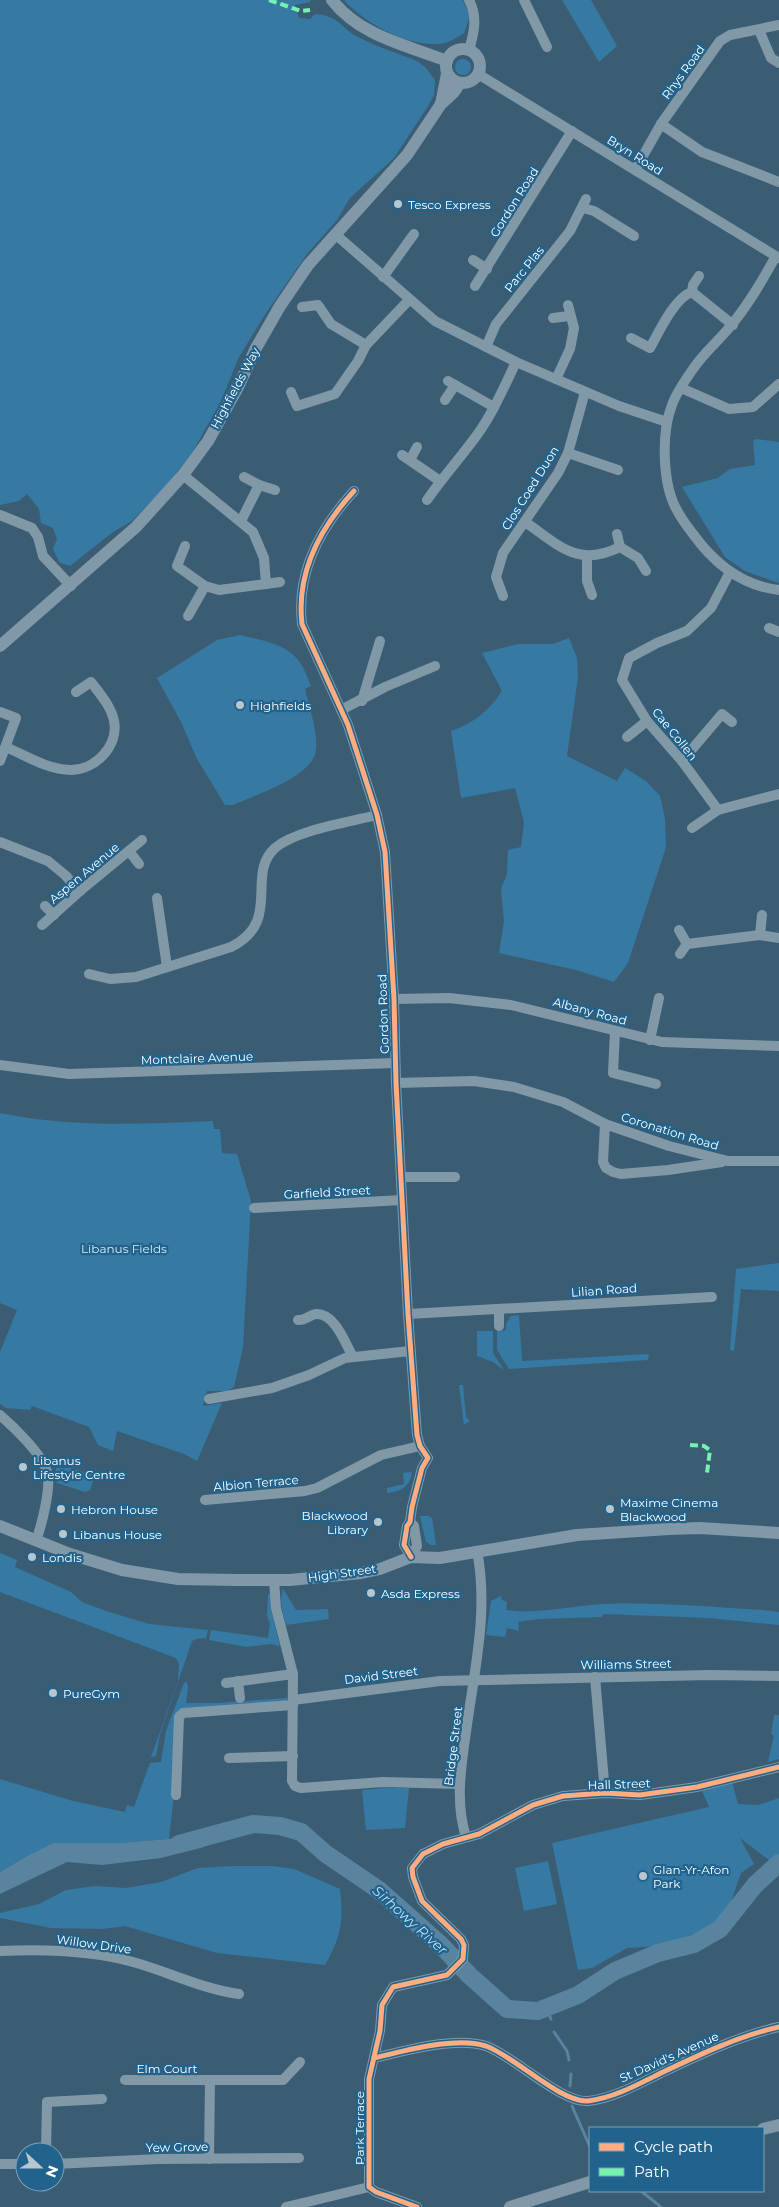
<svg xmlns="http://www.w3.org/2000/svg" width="779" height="2207" viewBox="0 0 779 2207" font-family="Montserrat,sans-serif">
	<rect width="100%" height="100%" fill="#3a5d74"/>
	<!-- green -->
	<g fill="#367aa3">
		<path d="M0,0h311l-1,2 -15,3 4,13 11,1 5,-5c24,2 24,12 41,22 18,10 41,17 61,25l9,7 9,12 -1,15 -6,11 -34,52 -44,40 -13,22 -30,34 -41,59 -27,44 -19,46 -27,48 -23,31 -38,39 -19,11 -43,34 -10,-3 -7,-14 4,-10 -4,-11 -12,-5 -2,-14 -12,-15 -8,7 -19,4z"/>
		<path d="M344,0h119l7,16 -6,17c-9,6 -17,11 -28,11 -30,2 -73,-22 -92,-44z"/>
		<path d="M562,0h29l26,46 -18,16z"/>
		<circle cx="463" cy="67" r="8"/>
		<path d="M756,439l23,3v141l-34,-12 -20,-14 -43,-70 36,-9 12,-9 25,-4 -2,-24z"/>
		<path d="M240,635c21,5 49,9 61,29 4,6 7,15 10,22l-6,3c4,19 13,41 11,61 -3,27 -61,45 -83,55h-8l-28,-46 -16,-37 -24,-44 60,-38z"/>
		<path d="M569,638l8,20 1,19 -11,79 50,25 8,-13 21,13 14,15 5,23 1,28 -38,116 -14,19 -38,-12 -77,-17 5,-31 -3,-33 6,-15 1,-24 13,-3 3,-25 -9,-34 -54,10 -10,-67c23,-8 38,-20 51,-40l-20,-38 36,-9h35z"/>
		<path d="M0,1113c72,15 140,11 213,8l1,8h6l2,24 15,1 14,47 -8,146 -9,40 -7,4h-20l-4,15 19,-3 -25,58 -13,-7 -67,-23 -4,20 -15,-6 -9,-18 -57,-21 -2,4 -24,-2 -6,-4v-52l17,-42 -17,-7z"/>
		<path d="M779,1263v28l-38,-2 -7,62 -4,-1 6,-81z"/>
		<path d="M519,1315l3,46 127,-7 -1,6 -139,9 -12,-19v-19l9,-1v-6l5,-8z"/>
		<path d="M477,1331h16v22l11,17 -11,-8 -16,-6z"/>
		<path d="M459,1385h4l3,32 4,4 -6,4z"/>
		<path d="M56,1468h14l25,7 -5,15 -5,2 -28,-9z"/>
		<path d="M412,1472c-2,15 -10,19 -25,21v-5l17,-4 -1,-11z"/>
		<path d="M420,1516h8l4,2 4,27h-5l-5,-3z"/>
		<path d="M0,1553l17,7 -2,7 56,25 11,10 24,9 43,13 59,6 -2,8 -10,1 -4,2 -32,93 -4,22 -5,1 27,-76 1,-17 -3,-6 -176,-66z"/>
		<path d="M283,1589l13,21 32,-1 1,10 -43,6c-3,-11 -7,-25 -3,-36z"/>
		<path d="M268,1594h4l-1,15 9,37 -10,-2 -24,3 -37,-7 2,-10 57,8 2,-15 -3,-7z"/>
		<path d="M501,1596l1,4 5,2 -1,8c33,5 66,-5 100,-6 52,-2 105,3 157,6l16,2v13l-71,-7 -104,-4 -3,3 -63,2 -20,3 1,9 -12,-3 -2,9 -19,-2 5,-34z"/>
		<path d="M187,1682l1,5 -2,16h31l70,-5v2l-2,2 -102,9 -14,128 -51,4 -91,13 -27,16v-93l73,22 52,11 2,-7 7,2 16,-44 11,-1 5,-31 18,-48z"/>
		<path d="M774,1715h5v44l-11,3 6,-26 -3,-2z"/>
		<path d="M732,1782l6,22 20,1 21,-7v56l-10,6 -29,-22 14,26 -13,9 -16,46 -42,20 -23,7 -33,2 -35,20 -14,2 -26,-127 157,-36 -7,-16z"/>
		<path d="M384,1788h25l-4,40 -39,2 -4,-40z"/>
		<path d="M548,1861l9,43 -33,7 -9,-43z"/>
		<path d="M233,1866h39l22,3 46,20c4,32 1,48 -15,76l-108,-12 -92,-27 -23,3 -51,-1 -51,-10v-5l39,-9 27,-14 29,-4 31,2 35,-6 37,-14z"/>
	</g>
	<!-- water -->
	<path fill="#5884a0" d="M199,1832l5,15 -43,11 -59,7 -35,-3 -67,32v-22l27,-16 27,-13h64l51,-4z"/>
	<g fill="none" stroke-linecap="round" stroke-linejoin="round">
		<!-- stream -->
		<g stroke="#5884a0" stroke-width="3">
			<path d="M546,2007l5,12"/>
			<path d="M554,2032l13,19 2,9"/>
			<path d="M570,2086l1,-12"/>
			<path d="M572,2106l18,41"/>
			<path d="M641,2191l20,16"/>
		</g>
		<!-- river -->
		<path stroke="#5884a0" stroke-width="18" d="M179,1844l74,-20 27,2 21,6 25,22 53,36 62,55 28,30 38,34 31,2 40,-16 37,-24 43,-18 36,-9 26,-15 35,-44 24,-22"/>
		<!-- minor -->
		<g stroke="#8199a7" stroke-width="10">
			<path d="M524,0l23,47"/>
			<path d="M759,30l12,28 8,5"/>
			<path d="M469,50c5,-17 9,-33 0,-50"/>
			<path d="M478,74l301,184"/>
			<path d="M661,124l41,28 77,30"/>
			<path d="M635,170l26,-46 59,-83 10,-6 49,-10"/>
			<path d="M583,208l11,3 40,25"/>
			<path d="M335,234l100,87 81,41 103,44 48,16"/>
			<path d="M776,256c-13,23 -26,46 -43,67 -12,16 -29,29 -40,46 -7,10 -17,24 -21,36 -11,28 -10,81 6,107 4,8 10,15 15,22 21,29 50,52 86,56"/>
			<path d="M473,260l14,9"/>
			<path d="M383,277l31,-43"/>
			<path d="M475,286l97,-155"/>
			<path d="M692,292l1,-7 6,-9"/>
			<path d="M302,307l16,-2 13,19 35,21"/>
			<path d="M553,318l16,-2"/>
			<path d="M631,338l19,10c9,-16 25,-51 42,-56l41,33"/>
			<path d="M486,347l10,-23 74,-93 16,-32"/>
			<path d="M556,379l14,-30 4,-21 -6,-23"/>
			<path d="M448,381l46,26"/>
			<path d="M681,388l48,21 24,-2 26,-23"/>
			<path d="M291,392l6,14 38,-12 23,-33 8,-16 43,-45"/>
			<path d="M445,400l10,-15"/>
			<path d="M568,453l50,17"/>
			<path d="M402,455l38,26"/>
			<path d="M410,460l7,-13"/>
			<path d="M183,475l70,57 11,26 2,26 -47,6 -14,-4 -28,-20 8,-20"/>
			<path d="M259,485l16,5"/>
			<path d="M354,491c-34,37 -58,81 -52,133l46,101 29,90 8,37 9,147 2,84 12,231 9,121 3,11 8,12 -6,10 -10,39 -2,15 -3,4 -3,19 7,12"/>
			<path d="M427,500c16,-23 34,-43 50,-65 16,-22 27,-48 39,-73"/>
			<path d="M0,515l32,13 6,9 5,19 28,30"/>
			<path d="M241,521l18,-36 -15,-8"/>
			<path d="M525,522c34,23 52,46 95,25l-3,-13"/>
			<path d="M620,547l18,11 8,13"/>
			<path d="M587,556v25l5,14"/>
			<path d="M266,584l14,-2"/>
			<path d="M503,596l-7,-19 7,-24 55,-80 10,-20 17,-61"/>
			<path d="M188,616l17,-30"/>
			<path d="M769,628l10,4"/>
			<path d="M362,701l18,-60"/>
			<path d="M341,710l44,-23 50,-21"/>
			<path d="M0,712l16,6 -16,43"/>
			<path d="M627,737l20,-16"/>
			<path d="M6,747c20,9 43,23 65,23 24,0 48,-24 43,-49 -3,-15 -14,-27 -23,-39l-15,10"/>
			<path d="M682,761l40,-47 10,8"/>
			<path d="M718,810l-36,-49 -35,-40 -25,-41 7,-22 28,-15 30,-12 24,-23 19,-36"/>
			<path d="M692,828l26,-18 61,-16"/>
			<path d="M0,842l48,19 17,14 15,16"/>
			<path d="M129,851l10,13"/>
			<path d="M157,898l10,69"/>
			<path d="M45,906l9,9"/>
			<path d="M42,925l38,-34 62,-51"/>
			<path d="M679,930l8,14"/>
			<path d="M760,935l2,-20"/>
			<path d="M680,954l7,-10 73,-9 19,3"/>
			<path d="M89,974l21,5 26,-2 95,-30c52,-26 14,-72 44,-99 21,-18 75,-26 102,-33"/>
			<path d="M394,999l55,-1 62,7 151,37 117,4"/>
			<path d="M615,1031l-2,42 43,11"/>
			<path d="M650,1040l9,-42"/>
			<path d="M0,1065l69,9 326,-11"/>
			<path d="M396,1083l78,-2 40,6 49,15 42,22 64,22 59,15h51"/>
			<path d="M605,1124l-2,38 3,6 7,4 8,2 47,-4 54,-8"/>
			<path d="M401,1177h54"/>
			<path d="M254,1208l148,-8"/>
			<path d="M499,1310v16"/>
			<path d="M408,1314l304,-17"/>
			<path d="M298,1320c7,1 11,-5 18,-6 19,-1 29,29 37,43"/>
			<path d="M209,1399l63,-11 37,-13 36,-17 65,-7"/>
			<path d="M0,1415c14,12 42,39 47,57 5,14 -6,55 -11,69"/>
			<path d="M205,1500l100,-9 12,-3 64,-33 39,-9"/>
			<path d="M410,1522l4,4 3,20 -6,11"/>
			<path d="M274,1580l2,28 17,66 -1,107 3,5 6,2 82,-6 76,2"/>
			<path d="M595,1677l10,116"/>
			<path d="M238,1681l2,17"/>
			<path d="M226,1683l67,-9"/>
			<path d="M293,1700l147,-19 270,-6 69,1"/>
			<path d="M229,1758l64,-2"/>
			<path d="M176,1795l3,-78 4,-4 110,-8"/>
			<path d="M466,1837c-11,-34 -5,-70 0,-105 8,-60 23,-121 11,-181"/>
			<path d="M0,1951c43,-2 91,-1 133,11 36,10 69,27 106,32"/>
			<path d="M374,2058c31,-7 81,-22 112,-12 28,10 75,57 102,55 25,-3 49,-16 71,-27 38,-18 79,-38 120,-47"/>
			<path d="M125,2080h158l17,-18"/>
			<path d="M46,2152l1,-50 55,-3"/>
			<path d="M209,2159l1,-79"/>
			<path d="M0,2164h25"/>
			<path d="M55,2164l103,-5 141,-1"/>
			<path d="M286,2207l83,-20"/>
			<path d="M417,2207l-41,-15 -7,-5v-108l11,-48 2,-26 11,-18 54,-12 16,-16 1,-14 -3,-6 -39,-38 -9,-24 -1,-9 11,-14 20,-10 36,-10 54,-29 30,-9 42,-3 35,2 57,-8 82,-20"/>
		</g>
		<!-- major -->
		<g stroke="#8098a7" stroke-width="12">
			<path d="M332,0c28,36 74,45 115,61"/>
			<circle cx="463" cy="66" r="17"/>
			<path d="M441,104l6,-30"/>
			<path d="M0,646l136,-119 47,-52 25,-34 30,-54 18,-39 24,-42 28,-41 99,-110 34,-51 13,-12 6,-9"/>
			<path d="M0,1526l70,28 52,16 56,9 57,1h55l71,-7 19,-4 31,-12 29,1 137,-23 92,-6 31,-1 79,5"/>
			<path d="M763,2129l16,-4"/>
			<path d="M510,2207l80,-25"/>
		</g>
		<!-- quiet -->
		<g stroke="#73f3ae" stroke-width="4" stroke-dasharray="8 4" stroke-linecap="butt">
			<path d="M269,0l32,11 9,-1"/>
			<path d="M690,1445l14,1 6,4 -3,23"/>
		</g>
		<!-- cycleway casing -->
		<g stroke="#21638c" stroke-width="8">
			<g id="cycleway">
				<path d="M354,491c-34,37 -58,81 -52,133l46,101 29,90 8,37 9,147 2,84 12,231 9,121 3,11 8,12 -6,10 -10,39 -2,15 -3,4 -3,19 7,12"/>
				<path d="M374,2058c31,-7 81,-22 112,-12 28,10 75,57 102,55 25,-3 49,-16 71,-27 38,-18 79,-38 120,-47"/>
				<path d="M417,2207l-41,-15 -7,-5v-108l11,-48 2,-26 11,-18 54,-12 16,-16 1,-14 -3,-6 -39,-38 -9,-24 -1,-9 11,-14 20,-10 36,-10 54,-29 30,-9 42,-3 35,2 57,-8 82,-20"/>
			</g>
		</g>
		<!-- cycleway -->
		<use href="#cycleway" stroke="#ffac80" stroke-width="5"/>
	</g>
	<!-- markers -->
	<g fill="#bac6ce" stroke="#21638c" stroke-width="2">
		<circle cx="398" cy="204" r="5"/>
		<circle cx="240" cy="705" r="5"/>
		<circle cx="23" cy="1467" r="5"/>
		<circle cx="61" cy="1509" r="5"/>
		<circle cx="610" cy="1509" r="5"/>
		<circle cx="378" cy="1522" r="5"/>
		<circle cx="63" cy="1534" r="5"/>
		<circle cx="32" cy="1557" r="5"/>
		<circle cx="371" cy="1593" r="5"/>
		<circle cx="53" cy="1693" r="5"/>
		<circle cx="643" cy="1876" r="5"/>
	</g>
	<g text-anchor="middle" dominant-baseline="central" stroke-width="4.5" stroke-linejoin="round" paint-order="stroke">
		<!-- street labels -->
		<g font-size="12" fill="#fff" stroke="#21638c">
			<text transform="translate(683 72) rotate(-54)">Rhys Road</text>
			<text transform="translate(635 155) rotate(32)">Bryn Road</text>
			<text transform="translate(514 202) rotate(-58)">Gordon Road</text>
			<text transform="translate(524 269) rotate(-51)">Parc Plas</text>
			<text transform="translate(235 388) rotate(-62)">Highfields Way</text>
			<text transform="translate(530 488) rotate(-58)">Clos Coed Duon</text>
			<text transform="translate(675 734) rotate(51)">Cae Collen</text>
			<text transform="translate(84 873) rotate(-40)">Aspen Avenue</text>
			<text transform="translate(590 1011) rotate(15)">Albany Road</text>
			<text transform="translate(383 1014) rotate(-92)">Gordon Road</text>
			<text transform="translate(197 1058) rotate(-2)">Montclaire Avenue</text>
			<text transform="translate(670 1131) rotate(17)">Coronation Road</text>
			<text transform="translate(327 1192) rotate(-3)">Garfield Street</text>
			<text transform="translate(604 1290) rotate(-4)">Lilian Road</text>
			<text transform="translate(256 1483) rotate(-5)">Albion Terrace</text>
			<text transform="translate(342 1573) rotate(-8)">High Street</text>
			<text transform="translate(626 1664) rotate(-1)">Williams Street</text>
			<text transform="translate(381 1675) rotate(-7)">David Street</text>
			<text transform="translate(453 1746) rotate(-83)">Bridge Street</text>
			<text transform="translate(619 1784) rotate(-2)">Hall Street</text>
			<text transform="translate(94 1944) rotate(8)">Willow Drive</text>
			<text transform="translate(669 2057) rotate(-24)">St David's Avenue</text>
			<text x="167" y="2068">Elm Court</text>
			<text transform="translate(359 2128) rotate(-90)">Park Terrace</text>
			<text transform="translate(177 2147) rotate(-1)">Yew Grove</text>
		</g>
		<!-- poi labels -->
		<g font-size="12" fill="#fff" stroke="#21638c" text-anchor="start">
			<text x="408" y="204">Tesco Express</text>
			<text x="250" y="705">Highfields</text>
			<text x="33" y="1460">Libanus<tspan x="33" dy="14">Lifestyle Centre</tspan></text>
			<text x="620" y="1502">Maxime Cinema<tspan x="620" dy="14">Blackwood</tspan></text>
			<text x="71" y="1509">Hebron House</text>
			<text x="368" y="1515" text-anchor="end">Blackwood<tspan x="368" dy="14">Library</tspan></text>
			<text x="73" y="1534">Libanus House</text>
			<text x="42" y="1557">Londis</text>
			<text x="381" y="1593">Asda Express</text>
			<text x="63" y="1693">PureGym</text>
			<text x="653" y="1869">Glan-Yr-Afon<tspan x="653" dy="14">Park</tspan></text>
		</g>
		<!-- park labels -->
		<g font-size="12" fill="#d4ebf8" stroke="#21638c">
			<text x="124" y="1248">Libanus Fields</text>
		</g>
		<!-- water labels -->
		<g font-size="14" font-style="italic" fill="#bbdef3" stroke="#21638c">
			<text transform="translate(410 1920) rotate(42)">Sirhowy River</text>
		</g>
	</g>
	<!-- legend -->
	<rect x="589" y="2127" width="175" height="65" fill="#21638c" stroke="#7aa1ba"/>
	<rect x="599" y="2143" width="25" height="8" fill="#ffac80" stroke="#7aa1ba"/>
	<text x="634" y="2152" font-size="15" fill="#ffffff">Cycle path</text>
	<rect x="599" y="2168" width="25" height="8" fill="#73f3ae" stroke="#7aa1ba"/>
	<text x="634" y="2177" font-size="15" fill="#ffffff">Path</text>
	<!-- north arrow -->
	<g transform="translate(40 2167) rotate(111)"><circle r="24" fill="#21638c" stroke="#7aa1ba"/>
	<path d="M0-4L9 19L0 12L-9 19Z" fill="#bac6ce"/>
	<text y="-8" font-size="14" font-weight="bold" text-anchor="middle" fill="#ffffff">N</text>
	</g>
</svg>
